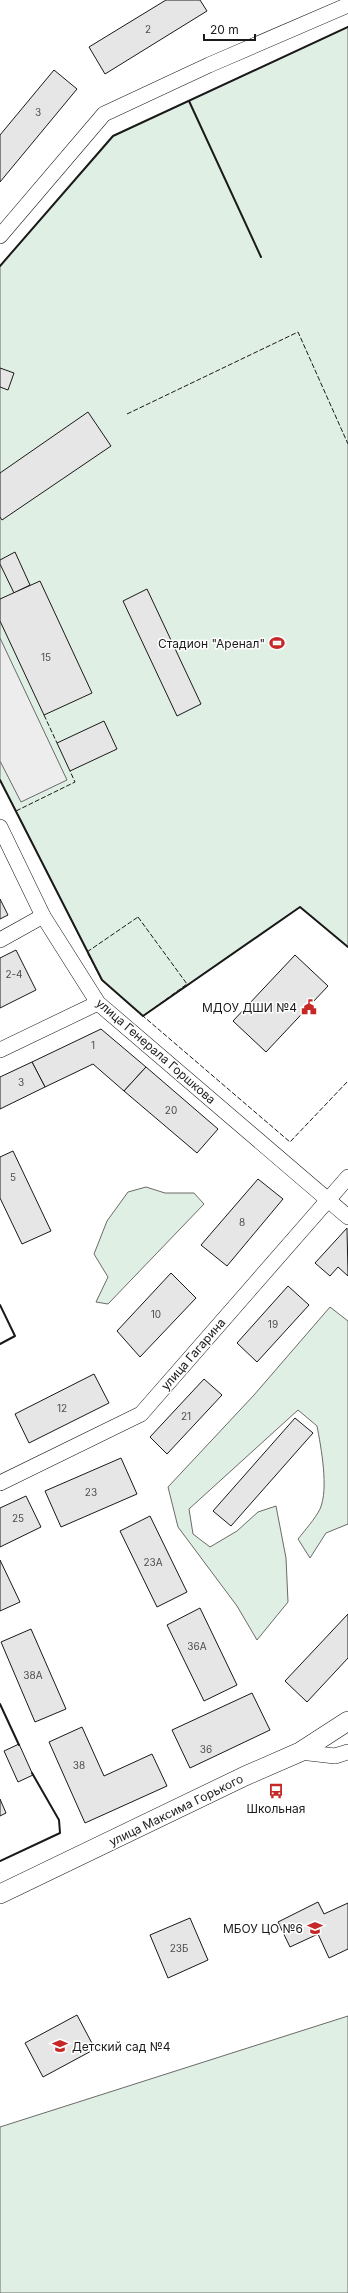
<svg xmlns="http://www.w3.org/2000/svg" width="348" height="2293" viewBox="0 0 348 2293" font-family="Inter,sans-serif">
	<rect width="100%" height="100%" fill="#fff"/>
	<!-- green -->
	<g fill="#e0efe3" stroke="#6a6a6a">
		<path d="M348,27v920l-48,-40 -157,109 -41,-36 -102,-200v-514l113,-130z"/>
		<path d="M146,1187l19,6h29l10,11 -96,100 -12,-2 12,-25 -14,-23 13,-33 21,-29z"/>
		<path d="M330,1307l18,14v203l-22,9 -16,25 -12,-19c7,-9 17,-20 22,-30 9,-20 1,-62 -3,-83l-19,-16 -109,99 4,25 17,13 27,-16 21,-19 18,-6 10,52 2,44 -31,38 -20,-34 -59,-79 -10,-40 86,-92z"/>
		<path d="M348,2016v277h-348v-166z"/>
	</g>
	<!-- parking -->
	<path fill="#ededed" stroke="#6a6a6a" d="M0,638l67,142 -46,22 -21,-41z"/>
	<!-- building -->
	<g fill="#e6e6e6" stroke="#1a1a1a">
		<path d="M166,0h34l7,11 -102,63 -16,-27z"/>
		<path d="M54,70l23,19 -77,93v-47z"/>
		<path d="M0,368l14,5 -6,17 -8,-3z"/>
		<path d="M88,412l23,34 -109,74 -2,-3v-44z"/>
		<path d="M15,552l15,33 -16,8 -14,-29v-4z"/>
		<path d="M40,581l52,112 -48,22 -44,-94v-22z"/>
		<path d="M147,589l54,115 -24,12 -54,-115z"/>
		<path d="M104,721l13,28 -47,22 -13,-28z"/>
		<path d="M0,899l8,16 -8,4z"/>
		<path d="M16,950l20,40 -36,18v-50z"/>
		<path d="M295,955l33,31 -62,66 -33,-31z"/>
		<path d="M101,1029l45,38 -22,24 -31,-27 -48,23 -13,-25z"/>
		<path d="M32,1062l13,25 -45,22v-32z"/>
		<path d="M146,1067l72,62 -21,24 -73,-62z"/>
		<path d="M13,1151l38,80 -29,13 -22,-46v-41z"/>
		<path d="M258,1179l25,20 -56,67 -26,-21z"/>
		<path d="M347,1228l1,48 -10,-9 -8,9 -15,-13z"/>
		<path d="M171,1273l25,25 -56,59 -23,-26z"/>
		<path d="M288,1286l21,19 -52,57 -20,-19z"/>
		<path d="M94,1374l15,29 -80,40 -14,-29z"/>
		<path d="M204,1379l18,16 -55,59 -17,-17z"/>
		<path d="M295,1418l18,15 -82,93 -18,-15z"/>
		<path d="M121,1458l16,36 -76,33 -16,-36z"/>
		<path d="M26,1496l15,31 -41,20v-39z"/>
		<path d="M150,1516l37,76 -30,15 -37,-76z"/>
		<path d="M0,1560l20,42 -20,9z"/>
		<path d="M200,1608l37,77 -33,16 -37,-76z"/>
		<path d="M348,1614v44l-41,44 -22,-21z"/>
		<path d="M31,1629l35,80 -31,13 -34,-80z"/>
		<path d="M252,1693l18,37 -80,38 -18,-38z"/>
		<path d="M82,1727l22,49 48,-22 15,32 -82,37 -36,-81z"/>
		<path d="M19,1744l14,31 -15,7 -14,-31z"/>
		<path d="M0,1799l6,14 -6,3z"/>
		<path d="M318,1902l6,12 24,-11v46l-19,9 -11,-24 -28,13 -12,-25z"/>
		<path d="M190,1918l18,42 -40,18 -18,-43z"/>
		<path d="M77,2015l18,34 -52,28 -18,-34z"/>
	</g>
	<g fill="none" stroke-linecap="round" stroke-linejoin="round">
		<!-- minor casing -->
		<g stroke="#1a1a1a" stroke-width="16">
			<g id="minor">
				<path d="M0,236l104,-122 105,-49 139,-60"/>
				<path d="M0,827l43,89 55,87 250,214"/>
				<path d="M0,940l43,-24"/>
				<path d="M0,1050l98,-47"/>
				<path d="M0,1483l141,-69 207,-237"/>
				<path d="M300,1752l35,4 13,-4"/>
			</g>
		</g>
		<!-- tertiary casing -->
		<g stroke="#1a1a1a" stroke-width="20">
			<path id="tertiary" d="M0,1894l245,-118 55,-24 48,-31"/>
		</g>
		<!-- minor -->
		<use href="#minor" stroke="#fff" stroke-width="15"/>
		<!-- tertiary -->
		<use href="#tertiary" stroke="#fff" stroke-width="19"/>
		<!-- fence -->
		<g stroke="#1a1a1a" stroke-width="1" stroke-dasharray="5 2" stroke-linecap="butt">
			<path d="M127,414l171,-82 50,112"/>
			<path d="M44,715l13,28"/>
			<path d="M16,811l59,-29 -5,-11"/>
			<path d="M138,917l49,67 -44,32 -41,-36 -15,-28z"/>
			<path d="M348,947l-48,-40 -157,109 147,126 58,-61"/>
		</g>
		<!-- wall -->
		<g stroke="#1a1a1a" stroke-width="2">
			<path d="M189,101l72,156"/>
			<path d="M0,266l113,-130 235,-109"/>
			<path d="M0,780l102,200 41,36 157,-109 48,40"/>
			<path d="M0,1305l15,31 -15,8"/>
			<path d="M0,1704l19,41"/>
			<path d="M0,1861l60,-28 -1,-13 -27,-47"/>
		</g>
	</g>
	<!-- icons -->
	<defs>
		<g id="stadium-bare" transform="scale(1.2)"><path d="M0-5a6.5 5 0 1 0 0 10a6.5 5 0 1 0 0-10ZM-3.5-1.8h7v3.6h-7Z" fill="#c62828" stroke="#fff" stroke-width="2.5" paint-order="stroke"/></g>
		<g id="civic-bare" transform="scale(1.2)"><path d="M-.6-6.5H3V-4.5H.6V-3L4-1V1h2V6H-6V1h2V-1L-.6-3ZM-1.2 2.5V6h2.4V2.5Z" fill="#c62828" stroke="#fff" stroke-width="2.5" paint-order="stroke"/></g>
		<g id="bus-bare" transform="scale(1.2)"><path d="M-5-6H5V4H4V6H2V4H-2V6H-4V4H-5ZM-3.5-4V0h7V-4ZM-3.5 1.2v1.5H-2V1.2ZM2 1.2v1.5H3.5V1.2Z" fill="#c62828" stroke="#fff" stroke-width="2.5" paint-order="stroke"/></g>
		<g id="school-bare" transform="scale(1.2)"><path d="M0-5L7-2L0 1L-7-2ZM-4 1L0 2.5L4 1V4Q0 6-4 4Z" fill="#c62828" stroke="#fff" stroke-width="2.5" paint-order="stroke"/></g>
	</defs>
	<g fill-rule="evenodd">
		<use href="#stadium-bare" x="277" y="643"/>
		<use href="#civic-bare" x="309" y="1007"/>
		<use href="#bus-bare" x="276" y="1791"/>
		<use href="#school-bare" x="315" y="1928"/>
		<use href="#school-bare" x="60" y="2046"/>
	</g>
	<g text-anchor="middle" dominant-baseline="central" stroke-width="3" stroke-linejoin="round" paint-order="stroke">
		<!-- number labels -->
		<g font-size="10" fill="#4d4d4d">
			<text x="148" y="29">2</text>
			<text x="38" y="112">3</text>
			<text x="46" y="657">15</text>
			<text x="14" y="974">2-4</text>
			<text x="93" y="1045">1</text>
			<text x="21" y="1082">3</text>
			<text x="171" y="1110">20</text>
			<text x="13" y="1177">5</text>
			<text x="242" y="1222">8</text>
			<text x="156" y="1314">10</text>
			<text x="273" y="1324">19</text>
			<text x="62" y="1408">12</text>
			<text x="186" y="1416">21</text>
			<text x="91" y="1492">23</text>
			<text x="18" y="1518">25</text>
			<text x="153" y="1562">23А</text>
			<text x="197" y="1646">36А</text>
			<text x="33" y="1675">38А</text>
			<text x="206" y="1749">36</text>
			<text x="79" y="1765">38</text>
			<text x="179" y="1948">23Б</text>
		</g>
		<!-- poi labels -->
		<g font-size="12" fill="#1a1a1a" stroke="#fff" text-anchor="end">
			<text x="265" y="643">Стадион "Аренал"</text>
			<text x="297" y="1007">МДОУ ДШИ №4</text>
			<text x="276" y="1808" text-anchor="middle">Школьная</text>
			<text x="303" y="1928">МБОУ ЦО №6</text>
			<text x="72" y="2046" text-anchor="start">Детский сад №4</text>
		</g>
		<!-- street labels -->
		<g font-size="12" fill="#1a1a1a" stroke="#fff">
			<text transform="translate(156 1051) rotate(41)">улица Генерала Горшкова</text>
			<text transform="translate(193 1354) rotate(-49)">улица Гагарина</text>
			<text transform="translate(176 1810) rotate(-26)">улица Максима Горького</text>
		</g>
	</g>
	<!-- scale -->
	<path d="M204 34v6h51v-6" fill="none" stroke="#1a1a1a" stroke-width="2"/>
	<text x="210" y="34" font-size="12" fill="#1a1a1a" stroke="#ffffff" stroke-width="3" paint-order="stroke">20 m</text>
</svg>
